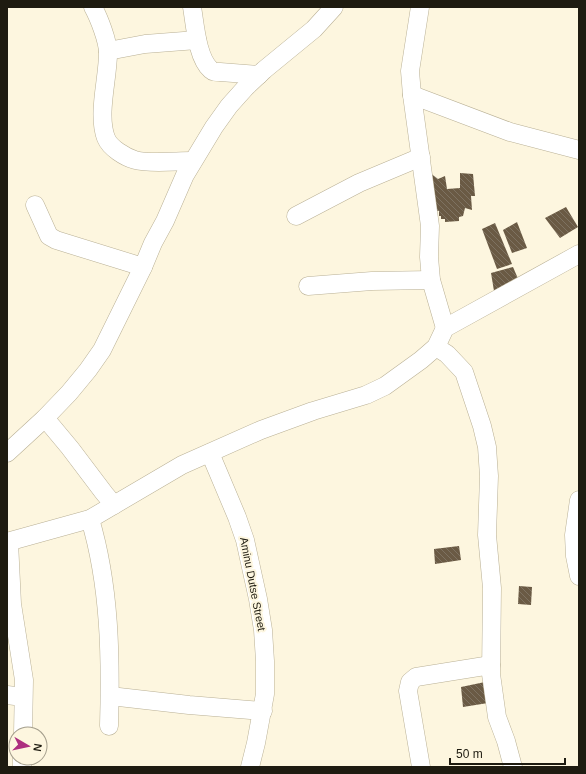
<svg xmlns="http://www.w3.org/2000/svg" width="586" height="774" viewBox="0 0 586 774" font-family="Arial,sans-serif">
	<defs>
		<pattern id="building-back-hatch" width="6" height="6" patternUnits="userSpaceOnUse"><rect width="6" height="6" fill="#6a5a44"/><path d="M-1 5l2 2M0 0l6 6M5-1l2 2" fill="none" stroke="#7e7261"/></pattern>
	</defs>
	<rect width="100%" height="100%" fill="#fdf6df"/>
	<!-- building -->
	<g fill="url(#building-back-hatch)">
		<path d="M429,172l9,7 7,-3 2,13 13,-1v-15l13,1 2,22h-4l1,14 -7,-2 -2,8 -4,1v4l-14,1v-3h-4v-3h-2v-5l-7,-1z"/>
		<path d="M566,207l12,20 -18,11 -15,-20z"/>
		<path d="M517,222l10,26 -15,5 -9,-23z"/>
		<path d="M495,223l17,41 -15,5 -15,-40z"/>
		<path d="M513,267l6,14 -25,10 -3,-18z"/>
		<path d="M459,546l2,14 -26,4 -1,-15z"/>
		<path d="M519,586l13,1 -1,18 -13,-1z"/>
		<path d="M485,682l3,21 -25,4 -2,-20z"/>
	</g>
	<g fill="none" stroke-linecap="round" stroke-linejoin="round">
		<!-- minor casing -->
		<g stroke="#b9b095" stroke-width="19">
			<g id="minor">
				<path d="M93,7c6,11 15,34 15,46 0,26 -11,61 -2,85 4,10 19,19 29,22 14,4 41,1 57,1"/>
				<path d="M192,7c3,17 5,51 19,63 2,2 5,2 9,2l39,3"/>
				<path d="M420,7l-10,64 2,24 18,131 -1,31 2,23 14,48"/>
				<path d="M108,51l37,-7 52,-4"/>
				<path d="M412,95l98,37 69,18"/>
				<path d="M35,205l14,31 7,4 87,27"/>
				<path d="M296,216l63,-33 62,-26"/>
				<path d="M308,286l64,-5 59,-1"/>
				<path d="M436,347l11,7 17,18 18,54 5,21 2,29 -2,59 5,53 -1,86 6,43 9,24 7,26"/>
				<path d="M45,418l25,30 34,45 10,12"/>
				<path d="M7,453l38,-35 24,-25 19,-23 14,-20 41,-83 10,-24 12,-22 20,-46 29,-48 15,-21 17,-19 18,-17 50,-41 20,-22"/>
				<path d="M210,453l27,64 8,23 13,59 5,31 2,31v33l-9,49 -6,24"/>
				<path d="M579,500l-5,35 1,21 4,20"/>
				<path d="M90,519c20,67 21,139 19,207"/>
				<path d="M7,542l83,-23 92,-54 79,-35 52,-19 53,-16 19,-9 36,-26 15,-13 9,-19 134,-74"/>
				<path d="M9,542l3,62 12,76 -1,54"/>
				<path d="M7,695l16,2"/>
				<path d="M110,696l79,9 74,6"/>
				<path d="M22,767v-9"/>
				<path d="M421,767l-13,-76 2,-9 6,-5 75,-12"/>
			</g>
		</g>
		<!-- minor -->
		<use href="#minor" stroke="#fff" stroke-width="18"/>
	</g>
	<g text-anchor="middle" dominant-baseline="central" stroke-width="4" stroke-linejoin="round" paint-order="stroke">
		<!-- street labels -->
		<g font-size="11" fill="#1e1b10" stroke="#fdf6df">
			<text transform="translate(253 584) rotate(79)">Aminu Dutse Street</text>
		</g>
	</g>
	<!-- border -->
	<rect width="586" height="774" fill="none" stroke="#1e1b10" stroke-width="16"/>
	<!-- north arrow -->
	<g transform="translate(28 746) rotate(99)"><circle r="19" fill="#fdf6df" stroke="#a49e8c"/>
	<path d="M0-3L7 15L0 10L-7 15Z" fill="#ad2f7f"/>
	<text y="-6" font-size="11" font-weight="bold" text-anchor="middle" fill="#1e1b10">N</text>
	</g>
	<!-- scale -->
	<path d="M450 758v6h115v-6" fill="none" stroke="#1e1b10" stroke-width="2"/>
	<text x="456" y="758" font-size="12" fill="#1e1b10" stroke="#fdf6df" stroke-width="3" paint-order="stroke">50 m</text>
</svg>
